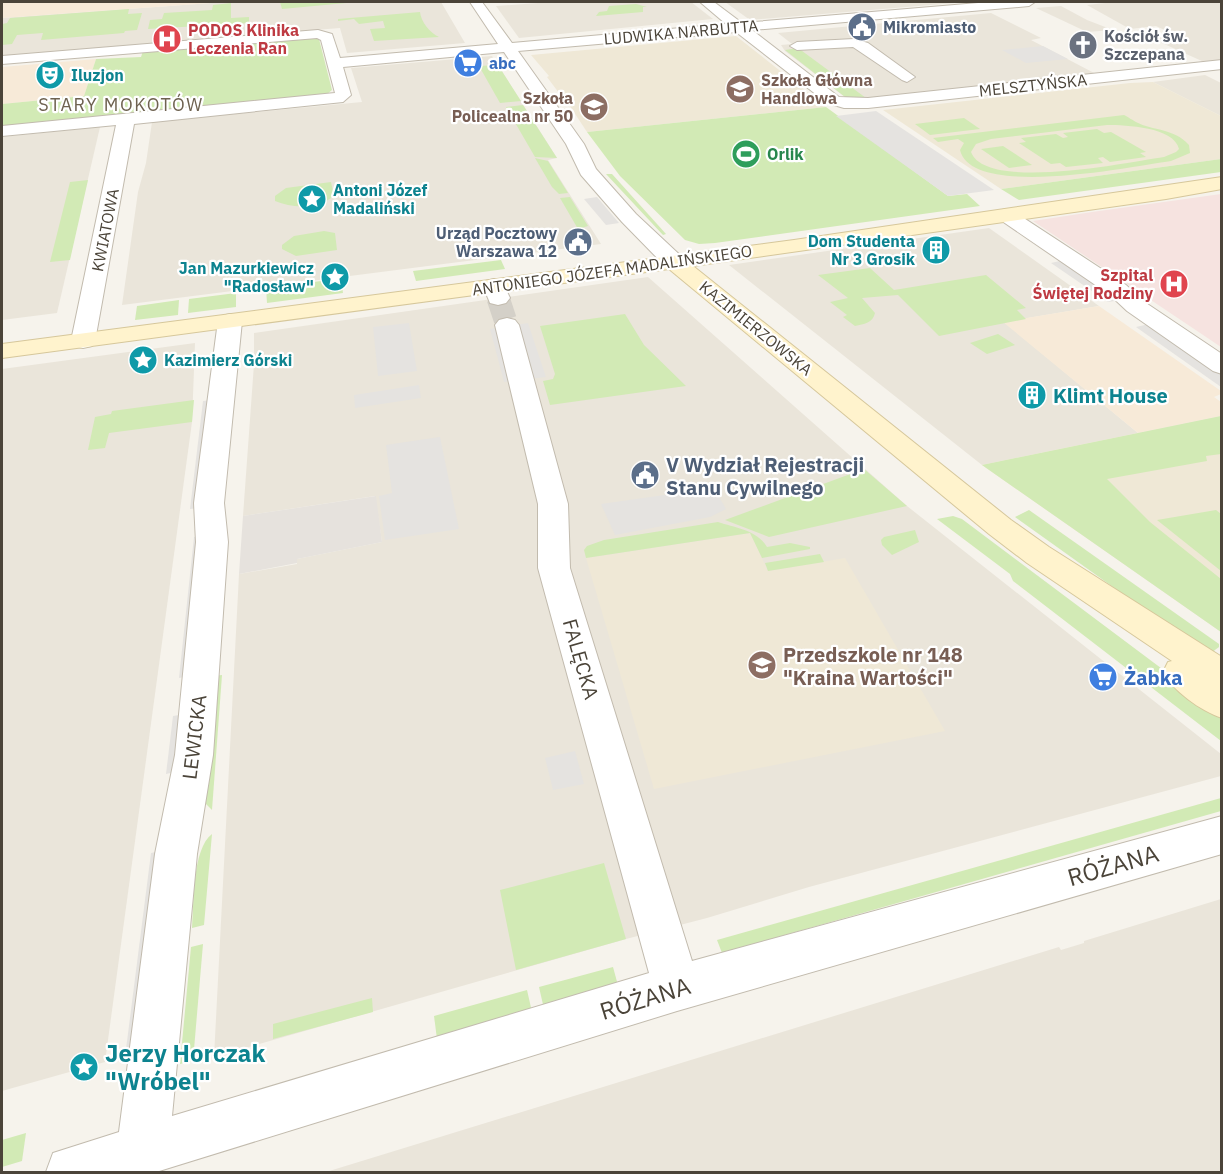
<svg xmlns="http://www.w3.org/2000/svg" width="1223" height="1174" viewBox="0 0 1223 1174" font-family="'IBM Plex Sans',sans-serif">
	<rect width="100%" height="100%" fill="#f6f3ec"/>
	<!-- residential -->
	<g fill="#eae5da">
		<path d="M225,2h216l24,41 -118,10 -7,-25 -338,28v-38z"/>
		<path d="M551,2h140l22,17 -194,19 -23,-32z"/>
		<path d="M725,2h242l-217,18z"/>
		<path d="M1114,2h107v58l-17,2 -53,-24 26,-2 -21,-10 -26,3 -43,-24z"/>
		<path d="M1061,6l26,14 26,10 -26,2 -51,-24z"/>
		<path d="M991,13l50,25 -10,2 65,34 -230,24 -21,-1 -60,-46 -4,-6 11,-1 -14,-11z"/>
		<path d="M492,56l65,102 -9,2 53,84 -479,61 16,-113 8,-29 6,-41 210,-20 -11,-34z"/>
		<path d="M1205,75l16,8v33l-68,-34z"/>
		<path d="M100,127l-43,186 -55,7v-183z"/>
		<path d="M989,228l110,78 -95,16 134,111 -156,32 -253,-200z"/>
		<path d="M648,277l259,229 314,248v22l-412,111 -102,31 -81,21 -412,118 25,-483 58,-10v-5l85,-17 -7,-46 -132,20 11,-152v-31z"/>
		<path d="M195,343l-3,79 -87,640 -103,29v-722z"/>
		<path d="M1221,899v273h-895l733,-225 2,3 23,-7v-2z"/>
	</g>
	<!-- commercial -->
	<g fill="#f7ead8">
		<path d="M2,2h223l-223,16z"/>
		<path d="M96,59l-12,37 -82,8v-37z"/>
		<path d="M1099,306l122,85v3l-7,3 7,5v14l-83,17 -135,-111z"/>
	</g>
	<!-- industrial -->
	<path fill="#e6e2dd" d="M376,496l6,46 -85,17v4l-58,11 4,-58z"/>
	<!-- education -->
	<g fill="#efe8d6">
		<path d="M736,36l90,71 -239,25 -25,-38 -3,-1 -12,-16 2,-1 -18,-21z"/>
		<path d="M1153,82l68,34v43l-220,30 -118,-79 247,-27z"/>
		<path d="M1221,416v216l-239,-167z"/>
		<path d="M750,533l18,38 77,-13 100,173 -291,58 -68,-231z"/>
	</g>
	<!-- medical -->
	<path fill="#f6e3e0" d="M1221,194v153l-188,-126 59,-9z"/>
	<!-- green -->
	<g fill="#d2eab5" fill-rule="evenodd">
		<path d="M280,2h77l-75,7z"/>
		<path d="M231,3v15l18,-1v6l-101,6 2,-9 12,-1 2,-6 48,-3 1,-5z"/>
		<path d="M636,4l11,3h-4v5l-47,4 3,-4 8,-1 2,-5z"/>
		<path d="M129,9l-1,5 14,-1 -5,17 -12,1 -1,2 -83,7 2,-7 -26,2 -5,9 -10,1v-21l5,-1 3,-5z"/>
		<path d="M420,12c1,10 10,21 19,25l-65,4 -4,-12 15,-1 -2,-7 -24,3 -5,-5 -16,2v-2z"/>
		<path d="M315,38l4,1 13,51 -6,5 -324,33v-24l82,-8 12,-37 45,-2 2,-6z"/>
		<path d="M798,48l68,50 -21,-1 -60,-47z"/>
		<path d="M498,65l23,36 -21,2 -21,-37z"/>
		<path d="M523,105l34,53 -22,-1 -29,-50z"/>
		<path d="M826,107l122,89 19,-2 13,12 -265,37 -16,1 -14,-4 -65,-64 -33,-44z"/>
		<path d="M1124,115c4,2 10,6 12,7 17,9 38,6 53,23l1,8 -19,8c-37,5 -199,39 -211,-11l4,-7 -6,-4 -20,3 -5,-4zM1107,125c19,0 67,2 72,24l-3,3 -12,5c-35,5 -178,35 -193,-5l5,-8 15,-5z"/>
		<path d="M964,118l16,11 -50,6 -15,-11z"/>
		<path d="M1097,129l7,4 7,-1 35,20 -6,1 6,4 -36,5 -7,-5 -5,1 5,5 -37,4 -6,-4 -9,1 -32,-21 7,-1 -5,-4 35,-4 7,4 5,-1 -5,-4z"/>
		<path d="M1003,146l29,19 -23,3 -28,-19z"/>
		<path d="M535,158l13,3 20,32 -9,1 -7,-7z"/>
		<path d="M1221,159v13l-202,28 -18,-11z"/>
		<path d="M606,174h6l54,60 -3,1z"/>
		<path d="M88,180l-18,80 -20,2 20,-80z"/>
		<path d="M331,182l3,14c-17,13 -40,13 -59,5v-5l11,-8z"/>
		<path d="M570,197l18,29 -10,3 -18,-31z"/>
		<path d="M324,231l11,2 2,17 -41,6 -14,-7v-4l12,-9z"/>
		<path d="M501,260l4,9 -89,12 -3,-10z"/>
		<path d="M870,268l24,22 92,-15 40,33 -9,2 9,9 -87,17 -41,-41 -36,3 13,15c-2,10 -11,11 -20,13l-12,-9 4,-2 -17,-13 18,-4 -30,-23z"/>
		<path d="M329,280l1,2 11,-1 2,12 -76,10 -1,-15z"/>
		<path d="M236,293v14l-48,6 1,-14z"/>
		<path d="M179,300l-1,15 -43,5 2,-14z"/>
		<path d="M625,314l19,31 42,41 -136,19 -7,-24 10,-2 2,-5 -15,-48z"/>
		<path d="M998,334l17,11 -28,9 -17,-11z"/>
		<path d="M194,400l-2,22 -83,11 -4,15 -17,2 7,-33 16,-3 1,-3z"/>
		<path d="M1221,416v38l-15,2 1,5 -100,18 43,43 71,57v53l-239,-167z"/>
		<path d="M864,469l43,37 -138,31 -44,-17z"/>
		<path d="M1029,510l190,134v3l-8,6 -7,-1 -189,-135z"/>
		<path d="M1216,510l5,4v57l-64,-51z"/>
		<path d="M953,516l9,3 259,194v28l-208,-160 -3,-7 -73,-55z"/>
		<path d="M718,522c18,6 39,8 49,25l23,-4 20,4v2l-48,9 -12,-25 -164,25 -2,-8 3,-4 17,-6z"/>
		<path d="M915,530l4,12 -27,13 -10,-10 -1,-5 3,-3z"/>
		<path d="M820,554l4,8 -56,9 -3,-8z"/>
		<path d="M222,675l-10,135 -7,-7 8,-127z"/>
		<path d="M1221,798v13l-499,142 -5,-13z"/>
		<path d="M212,834l-8,91 -12,3c2,-24 0,-79 20,-94z"/>
		<path d="M604,863l22,76 -110,31 -16,-80z"/>
		<path d="M203,944l-10,117 -13,3 11,-117z"/>
		<path d="M613,967l6,22 -75,20 -5,-22z"/>
		<path d="M527,990l5,22 -95,27 -3,-23z"/>
		<path d="M372,998l1,14 -100,27v-15z"/>
		<path d="M26,1133l-4,28 -20,6v-27z"/>
	</g>
	<!-- parking -->
	<g fill="#e5e3e0">
		<path d="M1043,46l25,13 -42,4 -24,-13z"/>
		<path d="M876,111l118,79 -46,6 -112,-80z"/>
		<path d="M597,197l22,26 -13,2 -22,-26z"/>
		<path d="M1064,260l57,40 -13,2 -57,-39z"/>
		<path d="M409,323l8,48 -39,5 -5,-49z"/>
		<path d="M528,323l18,54 -42,5 -14,-53z"/>
		<path d="M1149,324l72,50v13l-85,-60z"/>
		<path d="M419,385l2,13 -66,10 -1,-13z"/>
		<path d="M212,400l-12,108 -10,1 13,-108z"/>
		<path d="M440,437l19,92 -74,11 -6,-44 13,-3 -6,-48z"/>
		<path d="M714,488l12,21 -16,8 -95,18 -14,-31z"/>
		<path d="M203,536l-14,140 -10,2 15,-141z"/>
		<path d="M185,714l-6,57 -13,3 7,-58z"/>
		<path d="M575,751l9,33 -31,6 -8,-32z"/>
		<path d="M165,850l-25,203 -15,4 26,-204z"/>
	</g>
	<g fill="none" stroke-linecap="round" stroke-linejoin="round">
		<!-- street-tunnel -->
		<path stroke="#d4d0c8" stroke-width="23" stroke-dasharray="23 12" stroke-linecap="butt" d="M498,298l9,27"/>
		<!-- street casing -->
		<g stroke="#c2bbae" stroke-width="2">
			<g id="street">
				<path d="M470,2h12l30,41 214,-19 -26,-22h14l28,21 248,-21h45l-6,4 -277,24 87,67 29,1 354,-38v9l-354,39h-24l-17,-5 -91,-71 -218,19 66,93 12,25 40,45 46,43 3,5 -3,5 -8,2 -8,-2 -44,-45 -41,-47 -15,-31 -62,-92 -161,15 8,28 -8,7 -209,22 -39,217 -3,5 -9,2 -9,-2 -3,-5 45,-216 -114,11v-10l333,-33 -14,-53 -4,-2 -315,26v-8l316,-26 14,4 8,24 158,-14z"/>
				<path d="M854,39l14,4 47,34 -8,5 -5,-2 -49,-33 -56,3 -7,-4 7,-4z"/>
				<path d="M1006,209l7,2 113,74 17,16 79,53v20l-9,-3 -86,-60 -17,-16 -111,-76 -3,-4 3,-4z"/>
				<path d="M494,279l8,2 8,17 -4,5 -8,2 -8,-2 -7,-17 3,-5z"/>
				<path d="M230,314l8,2 4,5 -18,182 4,39 -15,213 -16,99 -25,262 477,-143 -111,-405v-64l-43,-179 4,-5 8,-2 8,2 4,5 49,179 2,64 122,393 530,-145v38l-545,157 -521,161h-110l7,-19 66,-21 36,-278 20,-99 21,-213 -2,-39 24,-182 4,-5z"/>
			</g>
		</g>
		<!-- secondary casing -->
		<g stroke="#d6c79b" stroke-width="2">
			<path id="secondary" d="M1222,177v12l-56,10 -473,67 318,254 38,27 173,110v61c-21,-7 -49,-27 -59,-46l5,-10 4,-1 -145,-98 -38,-29 -320,-265 -667,89v-14l792,-104z"/>
		</g>
		<!-- street -->
		<use href="#street" fill="#fff" fill-rule="evenodd"/>
		<!-- secondary -->
		<use href="#secondary" fill="#fff3cd" fill-rule="evenodd"/>
	</g>
	<!-- icons -->
	<defs>
		<g id="civic-disc" transform="scale(1.5)"><circle r="9.5" fill="#5c6f8a" stroke="#fff"/><path d="M-.6-6.5H3V-4.5H.6V-3L4-1V1h2V6H-6V1h2V-1L-.6-3ZM-1.2 2.5V6h2.4V2.5Z" fill="#fff"/></g>
		<g id="hospital-disc" transform="scale(1.5)"><circle r="9.5" fill="#e0444e" stroke="#fff"/><path d="M-5-5h3v3.5h4V-5h3V5h-3V1.5h-4V5h-3Z" fill="#fff"/></g>
		<g id="church-disc" transform="scale(1.5)"><circle r="9.5" fill="#6b7280" stroke="#fff"/><path d="M-1.2-6h2.4v3.5h3.3v2.4h-3.3V6h-2.4V-.1h-3.3v-2.4h3.3Z" fill="#fff"/></g>
		<g id="supermarket-disc" transform="scale(1.5)"><circle r="9.5" fill="#3f7fe0" stroke="#fff"/><path d="M-6-5.5h2.5l.6 2H6L4.5 2H-2.5L-4.4-4H-6ZM-1.5 3.2a1.3 1.3 0 1 0 .1 0ZM3 3.2a1.3 1.3 0 1 0 .1 0Z" fill="#fff"/></g>
		<g id="theatre-disc" transform="scale(1.5)"><circle r="9.5" fill="#0f9aa8" stroke="#fff"/><path d="M-5-5.5Q0-4 5-5.5V0Q5 5 0 6Q-5 5-5 0ZM-3.3-2.5H-1v1.5H-3.3ZM1-2.5H3.3v1.5H1ZM-2.8 1Q0 5.5 2.8 1Z" fill="#fff"/></g>
		<g id="university-disc" transform="scale(1.5)"><circle r="9.5" fill="#8d6e63" stroke="#fff"/><path d="M0-5L7-2L0 1L-7-2ZM-4 1L0 2.5L4 1V4Q0 6-4 4Z" fill="#fff"/></g>
		<g id="stadium-disc" transform="scale(1.5)"><circle r="9.5" fill="#2e9e5b" stroke="#fff"/><path d="M0-5a6.5 5 0 1 0 0 10a6.5 5 0 1 0 0-10ZM-3.5-1.8h7v3.6h-7Z" fill="#fff"/></g>
		<g id="sight-disc" transform="scale(1.5)"><circle r="9.5" fill="#0f9aa8" stroke="#fff"/><path d="M0-6L1.8-2.2L6-1.7L2.9 1.2L3.7 5.4L0 3.3L-3.7 5.4L-2.9 1.2L-6-1.7L-1.8-2.2Z" fill="#fff"/></g>
		<g id="building-disc" transform="scale(1.5)"><circle r="9.5" fill="#0f9aa8" stroke="#fff"/><path d="M-4-6H4V6H1V3H-1V6H-4ZM-2.5-4.3h1.7v1.8h-1.7ZM.8-4.3h1.7v1.8H.8ZM-2.5-1h1.7V.8h-1.7ZM.8-1h1.7V.8H.8Z" fill="#fff"/></g>
		<g id="school-disc" transform="scale(1.5)"><circle r="9.5" fill="#8d6e63" stroke="#fff"/><path d="M0-5L7-2L0 1L-7-2ZM-4 1L0 2.5L4 1V4Q0 6-4 4Z" fill="#fff"/></g>
	</defs>
	<g fill-rule="evenodd">
		<use href="#civic-disc" x="862" y="27"/>
		<use href="#hospital-disc" x="167" y="39"/>
		<use href="#church-disc" x="1083" y="45"/>
		<use href="#supermarket-disc" x="468" y="63"/>
		<use href="#theatre-disc" x="50" y="75"/>
		<use href="#university-disc" x="740" y="89"/>
		<use href="#university-disc" x="594" y="107"/>
		<use href="#stadium-disc" x="746" y="154"/>
		<use href="#sight-disc" x="312" y="199"/>
		<use href="#civic-disc" x="578" y="242"/>
		<use href="#building-disc" x="936" y="250"/>
		<use href="#sight-disc" x="335" y="277"/>
		<use href="#hospital-disc" x="1174" y="284"/>
		<use href="#sight-disc" x="143" y="360"/>
		<use href="#building-disc" x="1032" y="395"/>
		<use href="#civic-disc" x="645" y="475"/>
		<use href="#school-disc" x="762" y="665"/>
		<use href="#supermarket-disc" x="1103" y="677"/>
		<use href="#sight-disc" x="84" y="1067"/>
	</g>
	<g text-anchor="middle" dominant-baseline="central" stroke-width="4.5" stroke-linejoin="round" paint-order="stroke">
		<!-- far-service labels -->
		<g font-size="16" font-weight="bold" fill="#4e5e75" stroke="#fff" text-anchor="start">
			<text x="883" y="27">Mikromiasto</text>
			<text x="557" y="233" text-anchor="end">Urząd Pocztowy<tspan x="557" dy="18">Warszawa 12</tspan></text>
		</g>
		<!-- far-health labels -->
		<g font-size="16" font-weight="bold" fill="#be3a42" stroke="#fff" text-anchor="start">
			<text x="188" y="30">PODOS Klinika<tspan x="188" dy="18">Leczenia Ran</tspan></text>
			<text x="1153" y="275" text-anchor="end">Szpital<tspan x="1153" dy="18">Świętej Rodziny</tspan></text>
		</g>
		<!-- far-street labels -->
		<g font-size="16" fill="#4b4439" stroke="#fff">
			<text transform="translate(681 32) rotate(-5)">LUDWIKA NARBUTTA</text>
			<text transform="translate(1033 85) rotate(-6)">MELSZTYŃSKA</text>
			<text transform="translate(105 230) rotate(-79)">KWIATOWA</text>
			<text transform="translate(612 270) rotate(-8)">ANTONIEGO JÓZEFA MADALIŃSKIEGO</text>
			<text transform="translate(756 328) rotate(39)">KAZIMIERZOWSKA</text>
		</g>
		<!-- far-worship labels -->
		<g font-size="16" font-weight="bold" fill="#5b616d" stroke="#fff" text-anchor="start">
			<text x="1104" y="36">Kościół św.<tspan x="1104" dy="18">Szczepana</tspan></text>
		</g>
		<!-- far-shop labels -->
		<g font-size="16" font-weight="bold" fill="#366cbe" stroke="#fff" text-anchor="start">
			<text x="489" y="63">abc</text>
		</g>
		<!-- far-culture labels -->
		<g font-size="16" font-weight="bold" fill="#0d838f" stroke="#fff" text-anchor="start">
			<text x="71" y="75">Iluzjon</text>
			<text x="333" y="190">Antoni Józef<tspan x="333" dy="18">Madaliński</tspan></text>
			<text x="915" y="241" text-anchor="end">Dom Studenta<tspan x="915" dy="18">Nr 3 Grosik</tspan></text>
			<text x="314" y="268" text-anchor="end">Jan Mazurkiewicz<tspan x="314" dy="18">"Radosław"</tspan></text>
			<text x="164" y="360">Kazimierz Górski</text>
		</g>
		<!-- far-education labels -->
		<g font-size="16" font-weight="bold" fill="#785e54" stroke="#fff" text-anchor="start">
			<text x="761" y="80">Szkoła Główna<tspan x="761" dy="18">Handlowa</tspan></text>
			<text x="573" y="98" text-anchor="end">Szkoła<tspan x="573" dy="18">Policealna nr 50</tspan></text>
		</g>
		<!-- far-leisure labels -->
		<g font-size="16" font-weight="bold" fill="#27864d" stroke="#fff" text-anchor="start">
			<text x="767" y="154">Orlik</text>
		</g>
		<!-- far-quarter labels -->
		<g font-size="18" letter-spacing="1.5" fill="#6e6250" stroke="#fff">
			<text x="121" y="104">STARY MOKOTÓW</text>
		</g>
		<!-- culture labels -->
		<g font-size="20" font-weight="bold" fill="#0d838f" stroke="#fff" text-anchor="start">
			<text x="1053" y="395">Klimt House</text>
		</g>
		<!-- service labels -->
		<g font-size="20" font-weight="bold" fill="#4e5e75" stroke="#fff" text-anchor="start">
			<text x="666" y="464">V Wydział Rejestracji<tspan x="666" dy="23">Stanu Cywilnego</tspan></text>
		</g>
		<!-- education labels -->
		<g font-size="20" font-weight="bold" fill="#785e54" stroke="#fff" text-anchor="start">
			<text x="783" y="654">Przedszkole nr 148<tspan x="783" dy="23">"Kraina Wartości"</tspan></text>
		</g>
		<!-- street labels -->
		<g font-size="20" fill="#4b4439" stroke="#fff">
			<text transform="translate(581 659) rotate(74)">FALĘCKA</text>
			<text transform="translate(194 737) rotate(-83)">LEWICKA</text>
		</g>
		<!-- shop labels -->
		<g font-size="20" font-weight="bold" fill="#366cbe" stroke="#fff" text-anchor="start">
			<text x="1124" y="677">Żabka</text>
		</g>
		<!-- near-street labels -->
		<g font-size="24" fill="#4b4439" stroke="#fff">
			<text transform="translate(1113 865) rotate(-16)">RÓŻANA</text>
			<text transform="translate(645 998) rotate(-17)">RÓŻANA</text>
		</g>
		<!-- near-culture labels -->
		<g font-size="24" font-weight="bold" fill="#0d838f" stroke="#fff" text-anchor="start">
			<text x="105" y="1053">Jerzy Horczak<tspan x="105" dy="28">"Wróbel"</tspan></text>
		</g>
	</g>
	<!-- border -->
	<rect width="1223" height="1174" fill="none" stroke="#4b4439" stroke-width="6"/>
</svg>
